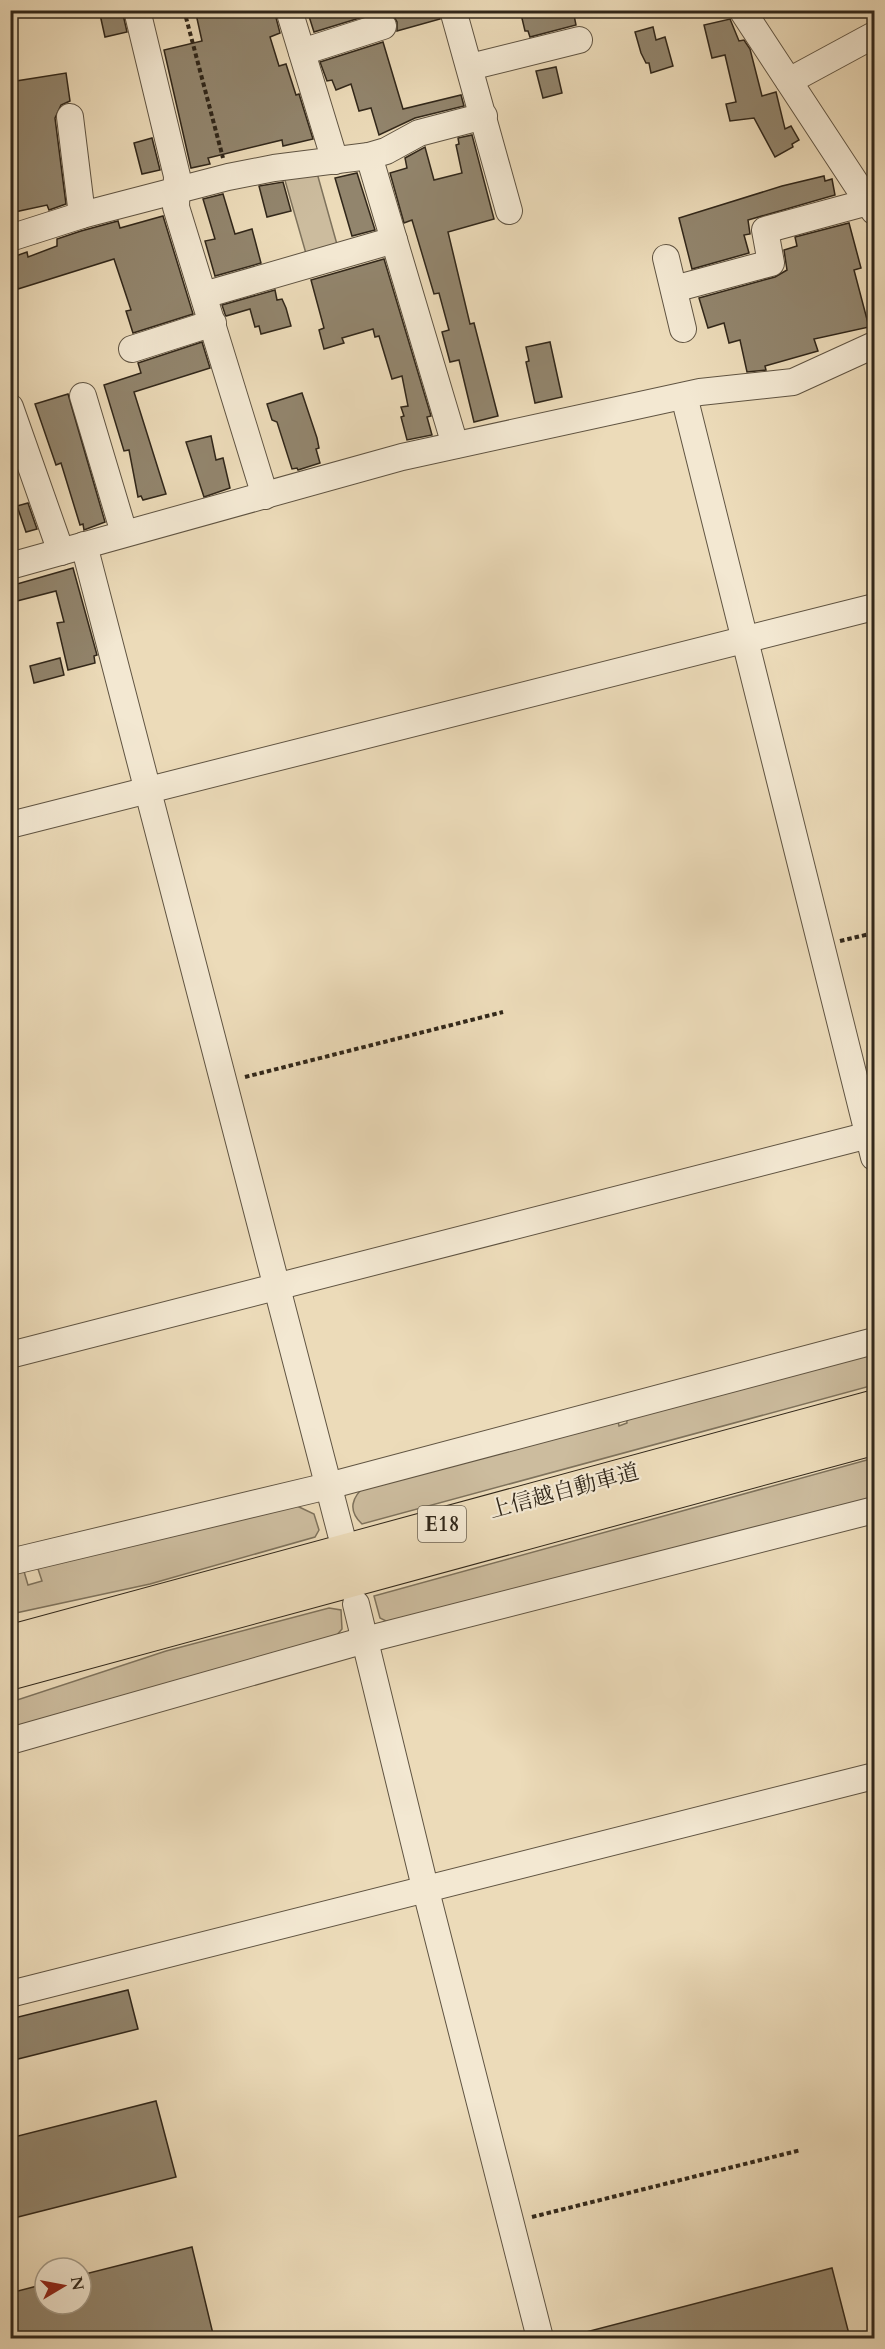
<svg xmlns="http://www.w3.org/2000/svg" width="885" height="2349" viewBox="0 0 885 2349" font-family="Cardo,'Noto Serif JP',serif">
	<rect width="100%" height="100%" fill="#ecdbb9"/>
	<filter id="stains"><feTurbulence type="fractalNoise" baseFrequency=".00333" numOctaves="4"/><feColorMatrix values="0 0 0 0 .2 0 0 0 0 .09 0 0 0 0 .02 0 0 0 .5 -.17"/></filter>
	<radialGradient id="worn" r=".72"><stop offset=".6" stop-color="#630" stop-opacity="0"/><stop offset="1" stop-color="#630" stop-opacity=".3"/></radialGradient>
	<!-- green -->
	<g fill="#ccbc9e" stroke="#7e725c" stroke-width="1.5">
		<path d="M317,173l21,75 -31,9 -23,-80z"/>
		<path d="M874,1348v37l-512,139c-15,-14 -10,-27 4,-39l251,-69 2,10 8,-3 -1,-9z"/>
		<path d="M874,1458v45l-480,122 -14,-7 -6,-22z"/>
		<path d="M297,1506l17,8 5,16 -4,7 -165,47 -139,30 -1,-43 13,-3 5,17 14,-4 -5,-15z"/>
		<path d="M329,1608l12,2 1,19 -12,14 -319,89v-30l155,-51z"/>
	</g>
	<!-- building -->
	<g fill="#92856d" stroke="#31271a" stroke-width="1.5">
		<path d="M99,10h23l5,22 -22,5z"/>
		<path d="M210,10h9l1,7 24,-7h30l6,23 -10,4 9,29 7,-2 10,31 3,-1 14,45 -30,7 -1,-6 -74,18 2,6 -19,4 -27,-118 38,-9 -6,-27z"/>
		<path d="M307,10h131l2,9 -43,12v-9l-4,-7 -14,-3 -65,20z"/>
		<path d="M520,10h53l3,15 -46,12 -2,-6h-3z"/>
		<path d="M730,19l9,22 5,-1 6,9 12,47 14,-4 9,37 6,-3 8,14 -7,4 1,3 -18,10 -21,-39 -24,3 -4,-17 10,-2 -11,-47 -13,3 -8,-33z"/>
		<path d="M653,27l3,13 9,-3 8,29 -22,7 -2,-10h-3l-5,-10 -6,-21z"/>
		<path d="M383,42l20,67 58,-14 3,11 -49,12 -36,17 -8,-27 -12,3 -8,-27 -15,6 -4,-10 -5,1 -7,-19z"/>
		<path d="M556,67l6,26 -19,5 -7,-27z"/>
		<path d="M66,73l4,28 -9,4 -6,13 11,86 -17,6 -2,-5 -37,8v-131z"/>
		<path d="M472,135l22,84 -46,13 22,92 4,-1 24,93 -24,6 -15,-62 -9,2 -8,-30 7,-2 -10,-37 -5,1 -22,-74 -8,3 -14,-50 17,-5 -2,-10 20,-11 9,33 28,-7 -6,-28 3,-1 -1,-6z"/>
		<path d="M152,138l8,32 -18,4 -8,-31z"/>
		<path d="M357,173l18,57 -23,6 -17,-58z"/>
		<path d="M824,176l1,5 7,-2 3,16 -87,25 2,14 -6,1 5,18 -57,16 -13,-51 103,-32z"/>
		<path d="M283,182l8,29 -24,6 -8,-31z"/>
		<path d="M223,194l12,40 17,-5 9,34 -46,13 -10,-35 10,-2 -12,-40z"/>
		<path d="M163,216l30,98 -60,19 -7,-22 5,-1 -17,-51 -96,30 -8,-31 17,-6 1,5 29,-11v-7l24,-8 37,-10 2,7z"/>
		<path d="M849,223l12,45 -7,2 15,57 -55,12 4,12 -53,15 1,4 -19,2 -7,-32 -11,3 -5,-20 -16,5 -9,-30 76,-21 12,-7 -3,-20 13,-4 -2,-9z"/>
		<path d="M384,259l47,157 -4,1 5,18 -25,5 -6,-23 3,-1 -3,-9 7,-1 -6,-30 -10,3 -13,-43 -4,1 -2,-8 -31,9 2,5 -20,6 -5,-19 5,-2 -13,-48z"/>
		<path d="M275,290l2,10 5,-1 4,9 5,18 -30,8 -2,-8 -4,1 -5,-18 -24,7 -1,-2 -3,-9z"/>
		<path d="M202,342l8,26 -76,24 32,102 -23,6 -2,-4 -3,1 -9,-47 -5,1 -20,-66 37,-12 -3,-10z"/>
		<path d="M550,342l12,55 -27,6 -9,-41 3,-1 -3,-14z"/>
		<path d="M302,393l15,45 2,10 -3,1 4,14 -22,7 -1,-2 -5,1 -15,-47 -5,-2 -5,-16z"/>
		<path d="M68,394l37,128 -21,8 -1,-6 -3,1 -19,-62 -5,2 -21,-61z"/>
		<path d="M211,436l5,24 7,-2 7,30 -26,9 -18,-55z"/>
		<path d="M28,503l9,26 -11,3 -9,-26z"/>
		<path d="M73,568l24,87 -3,1 1,7 -27,7 -11,-47 7,-1 -8,-31 -43,11 -3,-16z"/>
		<path d="M60,658l4,17 -30,8 -4,-17z"/>
		<path d="M128,1990l10,39 -128,32v-42z"/>
		<path d="M156,2101l20,76 -166,42v-81z"/>
		<path d="M192,2247l22,91h-204v-45l35,-9v20h36v-29z"/>
		<path d="M832,2268l18,70h-268v-5z"/>
	</g>
	<g fill="none" stroke-linecap="round" stroke-linejoin="round">
		<!-- minor casing -->
		<g stroke="#605442" stroke-width="28">
			<g id="minor">
				<path d="M137,10l40,166 -1,31 89,289"/>
				<path d="M289,10l46,151"/>
				<path d="M453,10l56,201"/>
				<path d="M742,10l132,201"/>
				<path d="M302,52l81,-26"/>
				<path d="M470,67l109,-27"/>
				<path d="M789,81l85,-46"/>
				<path d="M70,117l12,98"/>
				<path d="M369,156l86,289"/>
				<path d="M10,238l72,-23 146,-38 46,-9 95,-12 17,-5 33,-18 65,-17"/>
				<path d="M666,258l17,71"/>
				<path d="M674,289l97,-26 -6,-33 103,-28"/>
				<path d="M204,295l190,-55"/>
				<path d="M132,349l81,-26"/>
				<path d="M83,396l41,137"/>
				<path d="M684,396l190,761"/>
				<path d="M10,407l51,145"/>
				<path d="M84,545l257,989"/>
				<path d="M10,566l392,-109 298,-65 93,-10 81,-37"/>
				<path d="M10,825l864,-218"/>
				<path d="M10,1355l859,-220"/>
				<path d="M10,1562l318,-76 546,-145"/>
				<path d="M356,1604l67,275 117,459"/>
				<path d="M10,1741l355,-101 509,-130"/>
				<path d="M10,1994l864,-218"/>
			</g>
		</g>
		<!-- highway casing -->
		<g stroke="#31271a" stroke-width="35">
			<g id="highway">
				<path d="M10,1642l864,-235"/>
				<path d="M10,1673l864,-235"/>
			</g>
		</g>
		<!-- path -->
		<g stroke="#31271a" stroke-width="4" stroke-dasharray="4.5 3" stroke-linecap="butt">
			<path d="M184,10l39,148"/>
			<path d="M840,941l34,-8"/>
			<path d="M245,1077l258,-65"/>
			<path d="M532,2217l269,-67"/>
		</g>
		<!-- minor -->
		<use href="#minor" stroke="#f3e8d2" stroke-width="26"/>
		<!-- highway -->
		<use href="#highway" stroke="#ecdbb9" stroke-width="33"/>
	</g>
	<g text-anchor="middle" dominant-baseline="central" stroke-width="4.5" stroke-linejoin="round" paint-order="stroke">
		<!-- shield labels -->
		<rect fill="#f3e8d2" stroke="#6b6151" stroke-width="1.5" x="418" y="1506" width="48" height="36" rx="4.5"/>
		<g font-size="21" font-weight="bold" fill="#31271a">
			<text x="442" y="1524">E18</text>
		</g>
		<!-- street labels -->
		<g font-size="22" fill="#31271a" stroke="#f3e8d2">
			<text transform="translate(564 1491) rotate(-15)">上信越自動車道</text>
		</g>
	</g>
	<!-- margin -->
	<rect width="885" height="2349" fill="none" stroke="#ecdbb9" stroke-width="36"/>
	<rect x="12" y="12" width="861" height="2325" fill="none" stroke="#31271a" stroke-width="3"/>
	<rect x="18" y="18" width="849" height="2313" fill="none" stroke="#31271a" stroke-width="1.5"/>
	<!-- north arrow -->
	<g transform="translate(63 2286) rotate(80)"><circle r="28" fill="#f3e8d2" stroke="#a59b88" stroke-width="1.5"/>
	<path d="M0-4.5L10 22L0 15L-10 22Z" fill="#8f2418"/>
	<text y="-9" font-size="16" font-weight="bold" text-anchor="middle" fill="#31271a">N</text>
	</g>
	<rect width="100%" height="100%" filter="url(#stains)"/>
	<rect width="100%" height="100%" fill="url(#worn)"/>
</svg>
